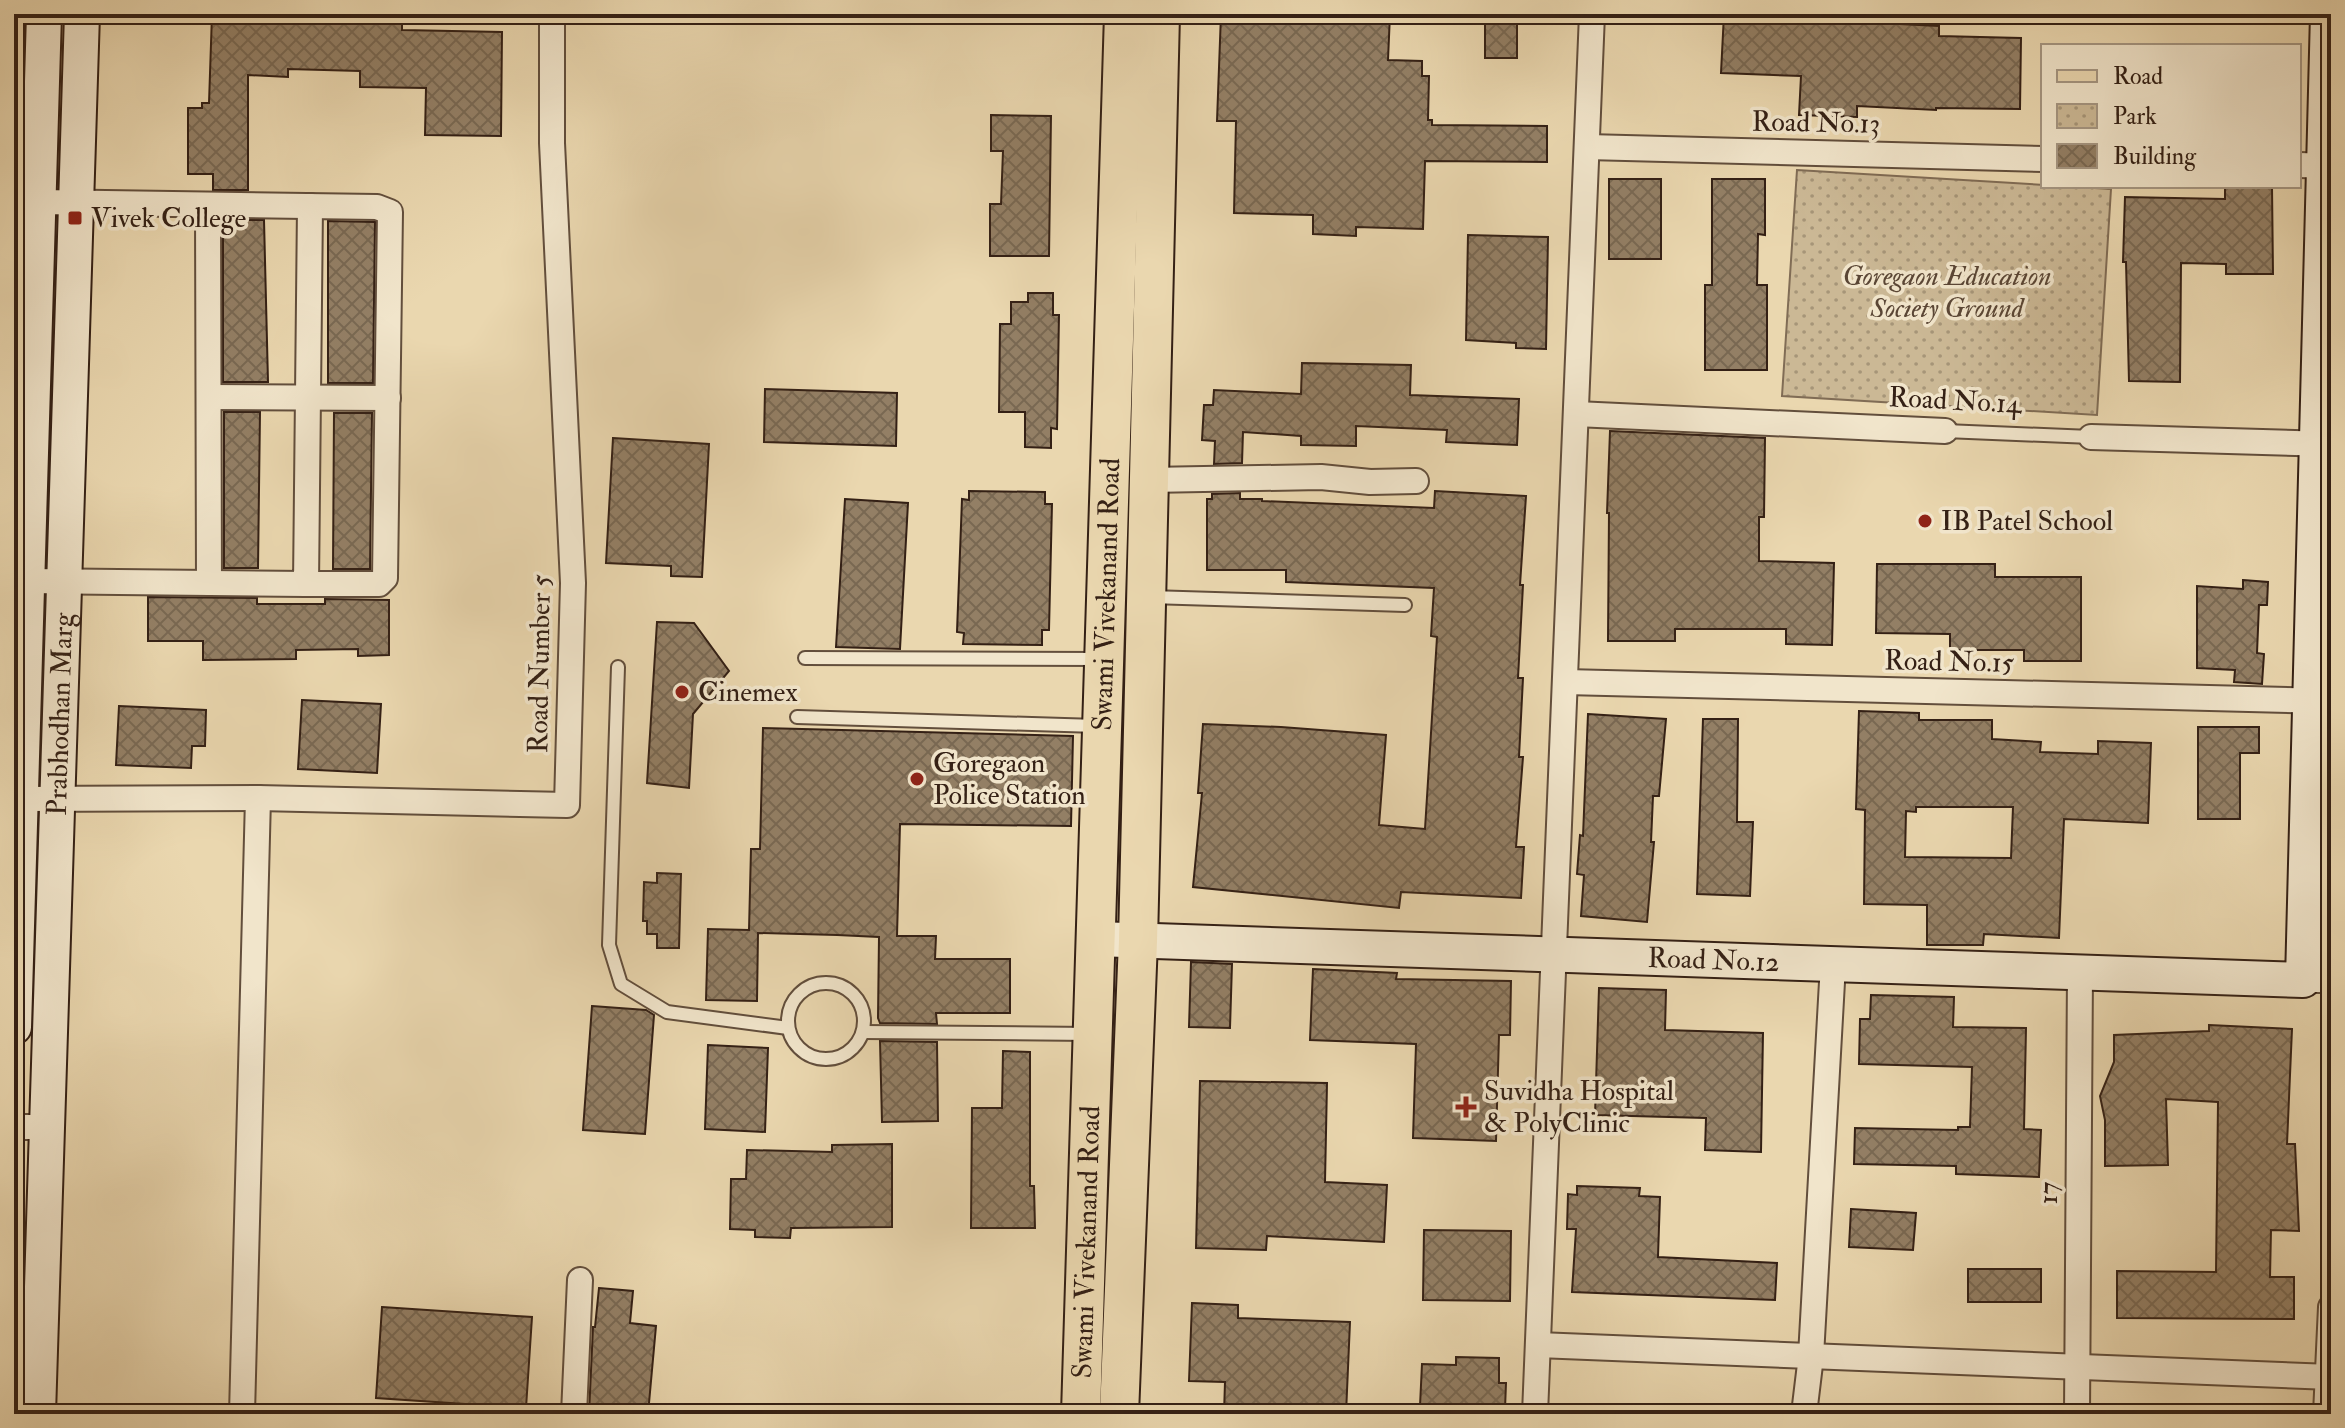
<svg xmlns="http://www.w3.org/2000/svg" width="2345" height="1428" viewBox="0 0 2345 1428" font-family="'IM FELL Double Pica',serif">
	<defs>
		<pattern id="park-dots" width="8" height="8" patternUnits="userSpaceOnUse" patternTransform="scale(2)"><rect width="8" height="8" fill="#cbb895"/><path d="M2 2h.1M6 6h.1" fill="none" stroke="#a69578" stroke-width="1.8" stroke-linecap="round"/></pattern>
		<pattern id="building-cross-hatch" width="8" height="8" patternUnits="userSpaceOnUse" patternTransform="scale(2)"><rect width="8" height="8" fill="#937f65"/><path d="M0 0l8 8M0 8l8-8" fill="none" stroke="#796852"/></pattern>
	</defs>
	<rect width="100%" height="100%" fill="#ead7af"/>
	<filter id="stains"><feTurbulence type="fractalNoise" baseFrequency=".0025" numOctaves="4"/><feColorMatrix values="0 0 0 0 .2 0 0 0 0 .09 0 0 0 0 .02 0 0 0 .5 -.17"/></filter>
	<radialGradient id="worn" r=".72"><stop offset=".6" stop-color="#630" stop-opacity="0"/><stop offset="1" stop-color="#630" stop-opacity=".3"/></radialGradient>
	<!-- park -->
	<path fill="url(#park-dots)" stroke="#806c55" stroke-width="2" d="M1797,170l314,19 -14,226 -315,-19z"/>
	<!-- building -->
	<g fill="url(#building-cross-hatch)" stroke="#342015" stroke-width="2" fill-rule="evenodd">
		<path d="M212,14h164v8h26v8l100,2 -1,104 -76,-1 1,-47 -66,-1v-16l-72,-2v8l-40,-2v115h-35v-16h-25v-66h14v-5h7z"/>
		<path d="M1221,14h169l-2,46 34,1v15h7l-1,44h4v5l115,1v36l-122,-1 -2,68 -67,-2v9l-43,-2v-19l-79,-2 2,-92h-19z"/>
		<path d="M1724,14h58l-1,4 158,8v10l82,2 -1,71 -84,-1v2l-79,-4v11l-58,-2 2,-39 -80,-3z"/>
		<path d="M1485,18l32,1v39h-32z"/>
		<path d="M991,115l60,1 -2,140h-59v-52h11l2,-53h-12z"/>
		<rect x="1609" y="179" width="52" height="80"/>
		<path d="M1712,179h53v56l-7,-1 -1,51h10v85h-62v-85h7z"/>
		<path d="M2225,187h47l1,87h-47v-10l-45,-1 -1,119 -51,-1 -3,-119h-3l2,-65 100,2z"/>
		<path d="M223,220h41l4,162h-45z"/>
		<path d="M328,221l47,1 -2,161h-45z"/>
		<path d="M1468,235l80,2 -2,112 -30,-1v-5l-50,-3z"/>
		<path d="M1028,293h25v22h6l-2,114 -6,-1v20l-26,-1v-35h-26l1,-88h11v-22h17z"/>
		<path d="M1302,363l109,2 -1,30 109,4 -2,46 -71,-3 1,-12 -91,-4v20l-55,-1v-9l-58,-4 -1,31 -28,1 1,-23 -13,-1 2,-35h9l1,-15 87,4z"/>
		<path d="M765,389l132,4 -1,53 -132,-4z"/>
		<path d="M224,412h36l-2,156h-34z"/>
		<path d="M334,413h38l-2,156h-37z"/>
		<path d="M1610,431l155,7 -1,79h-5v44l75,2 -2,82 -46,-1v-15h-111v12h-67l1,-128h-2z"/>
		<path d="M613,438l96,6 -7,133 -31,-1v-10l-65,-3z"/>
		<path d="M969,491l76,1v12h7l-3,126h-7v15l-79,-1 1,-11 -7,-1 5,-133 7,1z"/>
		<path d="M1435,491l91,5 -6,89h3l-5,93h5l-4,79h4l-7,90h8l-3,51 -120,-6 -2,16 -206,-21 9,-94h-4l5,-69 78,3 105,8 -7,90 46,4 12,-192 -6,-1 3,-48 -148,-6v-12h-79v-71h5v-5l28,-1v6h22v2l172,7z"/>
		<path d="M845,499l63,4 -8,146 -64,-2z"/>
		<path d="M1877,564h118v13h86v84h-57v-11h-74v-16l-74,-1z"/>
		<path d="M2243,580l25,2 -1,23h-8l-2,48 7,1 -2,30 -28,-2 1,-12 -38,-2v-82l46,3z"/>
		<path d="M148,597l109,1v6h68v-5l64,1v55l-31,1v-7l-62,1v9l-93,1v-19h-55z"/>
		<path d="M657,622l37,1 35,48 -36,43 -4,74 -42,-5z"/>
		<path d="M302,700l79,4 -4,69 -79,-4z"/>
		<path d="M119,706l87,4 -1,36h-13l-1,22 -75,-3z"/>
		<path d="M1859,711l60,2v7h73v19l49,3 -1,10 58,2v-13l53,2 -3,80 -84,-4 -5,119 -75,-4 -1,11h-56v-40l-63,-1 1,-94 -9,-1zM1916,807h97l-2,51 -106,-1 1,-46 10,1z"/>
		<path d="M1588,714l78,5 -7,77h-6l-2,46h3l-7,80 -66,-6 3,-41 -7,-1 3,-39 3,1z"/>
		<path d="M1703,719h35l-1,103h16l-3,74 -53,-2z"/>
		<path d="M2198,727h61v26h-19v66h-42z"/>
		<path d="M763,728l310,8 -2,90 -171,-2 -3,112h39l-1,23h75v54h-74l1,11 -57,-1 -2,-5 1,-81 -42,-2 -79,-2 -1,68 -51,-1 2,-71 41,1 2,-81h9z"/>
		<path d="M657,873l24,1 -2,74h-22v-14h-10v-13h-4l1,-39 13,1z"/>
		<path d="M1191,962l41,2 -2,64 -41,-1z"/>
		<path d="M1313,969l84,4 -1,6 115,2 -1,54h-11l-3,106 -83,-3 3,-94 -106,-4z"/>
		<path d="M1599,988l67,2 -1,40 98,3 -2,119 -56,-2 1,-32 -111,-3z"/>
		<path d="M1871,995l83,2 -1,30 73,1 -2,101 17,1 -2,47 -83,-3v-8l-102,-2 1,-36 103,2v-3h12l2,-60 -113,-3 1,-45h10z"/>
		<path d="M592,1006l54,4 8,5 -9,119 -62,-4z"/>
		<path d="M2209,1025l83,4 -5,115h8l4,87 -28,-1 -1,47h24v42l-177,-1v-47l99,1 2,-170 -52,-3 2,66 -63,1v-46l-5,-24 14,-34v-27l95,-4z"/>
		<path d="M880,1041l57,1 1,79 -56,1z"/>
		<path d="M708,1045l60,3 -3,84 -60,-3z"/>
		<path d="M1003,1051l27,1v134h4l1,42h-64l1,-120h30z"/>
		<path d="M1200,1081l127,2 -2,99 62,3 -3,57 -117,-6 -1,14 -70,-2z"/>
		<path d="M892,1144v83l-101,1 -1,10 -35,-1v-7l-25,-1 1,-50h15l1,-29 85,2v-7z"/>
		<path d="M1577,1186l63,2 -1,8 21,1 -2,60 119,6 -2,37 -203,-8 4,-63h-9l1,-35 9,1z"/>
		<path d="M1851,1209l65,4 -3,37 -64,-3z"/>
		<path d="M1424,1230l87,1 -1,70 -87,-1z"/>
		<rect x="1968" y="1269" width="73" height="33"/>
		<path d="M599,1288l34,3 -3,32 26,3 -8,88h-59l4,-87h2z"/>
		<path d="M1192,1303l46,2v13l112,4 -4,92h-122l1,-32 -36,-1z"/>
		<path d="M382,1307l150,10 -6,91 -150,-10z"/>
		<path d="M1456,1357l43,1v25h7l-1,26 -85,-3 2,-42 34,1z"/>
	</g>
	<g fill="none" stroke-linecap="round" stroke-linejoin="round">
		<!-- lane casing -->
		<g stroke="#624e3c" stroke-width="16">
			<g id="lane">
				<path d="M1945,431l146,6"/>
				<path d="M1150,597l255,8"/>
				<path d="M805,658l297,1"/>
				<path d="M618,667l-9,278 12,39 46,28 121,16"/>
				<path d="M797,717l300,9"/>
				<circle cx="826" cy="1021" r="38"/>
				<path d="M864,1032l226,2"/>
			</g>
		</g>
		<!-- street casing -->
		<g stroke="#624e3c" stroke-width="28">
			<g id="street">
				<path d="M1587,147l456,12"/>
				<path d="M2299,165l32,1"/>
				<path d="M39,202l338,5 13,5 -5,366 -6,6h-73"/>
				<path d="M208,205l1,378"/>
				<path d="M209,397l179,1"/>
				<path d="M1576,414l369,17"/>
				<path d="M2091,437l240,7"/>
				<path d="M1149,480l172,-3 49,5 46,-1"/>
				<path d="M27,581l279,3 4,-378"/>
				<path d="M1565,682l766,19"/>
				<path d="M21,799l237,-1 309,7 6,-222 -21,-440v-129"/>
				<path d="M2303,980h28"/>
				<path d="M14,1127h31"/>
				<path d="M1538,1345l793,32"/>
				<path d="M242,1414l16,-616"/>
				<path d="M574,1414l6,-134"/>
				<path d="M1535,1414l57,-1400"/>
				<path d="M1804,1414l7,-58 22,-392"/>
				<path d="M2077,1414l3,-441"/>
				<path d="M2326,1414l5,-107"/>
			</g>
		</g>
		<!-- secondary casing -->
		<g stroke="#342015" stroke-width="38">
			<g id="secondary">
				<path id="s1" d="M1096,939l1207,41 25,-966"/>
				<path d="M14,1027l30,-1013"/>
				<path id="s2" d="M38,1414l44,-1400"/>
			</g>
		</g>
		<!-- primary casing -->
		<g stroke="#342015" stroke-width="42">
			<g id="primary">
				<path id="s3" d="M1081,1414l43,-1400"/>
				<path d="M1119,1414l19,-473 22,-927"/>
			</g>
		</g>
		<!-- lane -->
		<use href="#lane" stroke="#f1e5cb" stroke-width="12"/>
		<!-- street -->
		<use href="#street" stroke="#f1e5cb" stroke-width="24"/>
		<!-- secondary -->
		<use href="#secondary" stroke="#f1e5cb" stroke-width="34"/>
		<!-- primary -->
		<use href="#primary" stroke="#ead7af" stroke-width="38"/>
	</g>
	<!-- markers -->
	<g fill="#8f2418" stroke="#f1e5cb" stroke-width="3">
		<rect x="67" y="210" width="16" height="16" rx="4"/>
		<circle cx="1925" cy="521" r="8"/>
		<circle cx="682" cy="692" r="8"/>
		<circle cx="917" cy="779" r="8"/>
		<path d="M1462 1095h8v8h8v8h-8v8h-8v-8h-8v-8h8z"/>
	</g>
	<g text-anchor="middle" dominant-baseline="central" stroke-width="7" stroke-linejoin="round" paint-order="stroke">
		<!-- street labels -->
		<g font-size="28" fill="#342015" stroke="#f1e5cb">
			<text transform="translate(1816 123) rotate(1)">Road No.13</text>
			<text transform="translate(1955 401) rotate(3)">Road No.14</text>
			<text stroke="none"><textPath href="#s3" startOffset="820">Swami Vivekanand Road</textPath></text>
			<text transform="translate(1949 662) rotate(1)">Road No.15</text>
			<text transform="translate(540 664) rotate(-89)">Road Number 5</text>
			<text stroke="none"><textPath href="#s2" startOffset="700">Prabhodhan Marg</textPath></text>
			<text stroke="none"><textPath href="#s1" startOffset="618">Road No.12</textPath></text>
			<text transform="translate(2048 1193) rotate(-90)">17</text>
			<text stroke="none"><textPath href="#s3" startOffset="172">Swami Vivekanand Road</textPath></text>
		</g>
		<!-- poi labels -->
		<g font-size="28" fill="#342015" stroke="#f1e5cb" text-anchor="start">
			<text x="91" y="218">Vivek College</text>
			<text x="1941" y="521">IB Patel School</text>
			<text x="698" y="692">Cinemex</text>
			<text x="933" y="763">Goregaon<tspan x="933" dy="32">Police Station</tspan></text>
			<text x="1484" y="1091">Suvidha Hospital<tspan x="1484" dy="32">&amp; PolyClinic</tspan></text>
		</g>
		<!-- park labels -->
		<g font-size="28" font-style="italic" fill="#5a4635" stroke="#f1e5cb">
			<text x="1947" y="276">Goregaon Education<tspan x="1947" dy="32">Society Ground</tspan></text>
		</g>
	</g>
	<!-- margin -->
	<rect width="2345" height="1428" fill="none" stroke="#ead7af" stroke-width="48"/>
	<rect x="16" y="16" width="2313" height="1396" fill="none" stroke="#342015" stroke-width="4"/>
	<rect x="24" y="24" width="2297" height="1380" fill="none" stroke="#342015" stroke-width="2"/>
	<!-- legend -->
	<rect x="2041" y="44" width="260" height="144" fill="#f1e5cb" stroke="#a59682" stroke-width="2"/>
	<rect x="2057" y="70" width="40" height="12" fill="#ead7af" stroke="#a59682" stroke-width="2"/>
	<text x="2113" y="84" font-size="24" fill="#342015">Road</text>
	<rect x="2057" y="104" width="40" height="24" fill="url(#park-dots)" stroke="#a59682" stroke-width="2"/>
	<text x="2113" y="124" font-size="24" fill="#342015">Park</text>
	<rect x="2057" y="144" width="40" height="24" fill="url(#building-cross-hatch)" stroke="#a59682" stroke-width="2"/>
	<text x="2113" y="164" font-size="24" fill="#342015">Building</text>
	<rect width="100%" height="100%" filter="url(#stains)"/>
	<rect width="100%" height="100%" fill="url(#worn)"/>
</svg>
